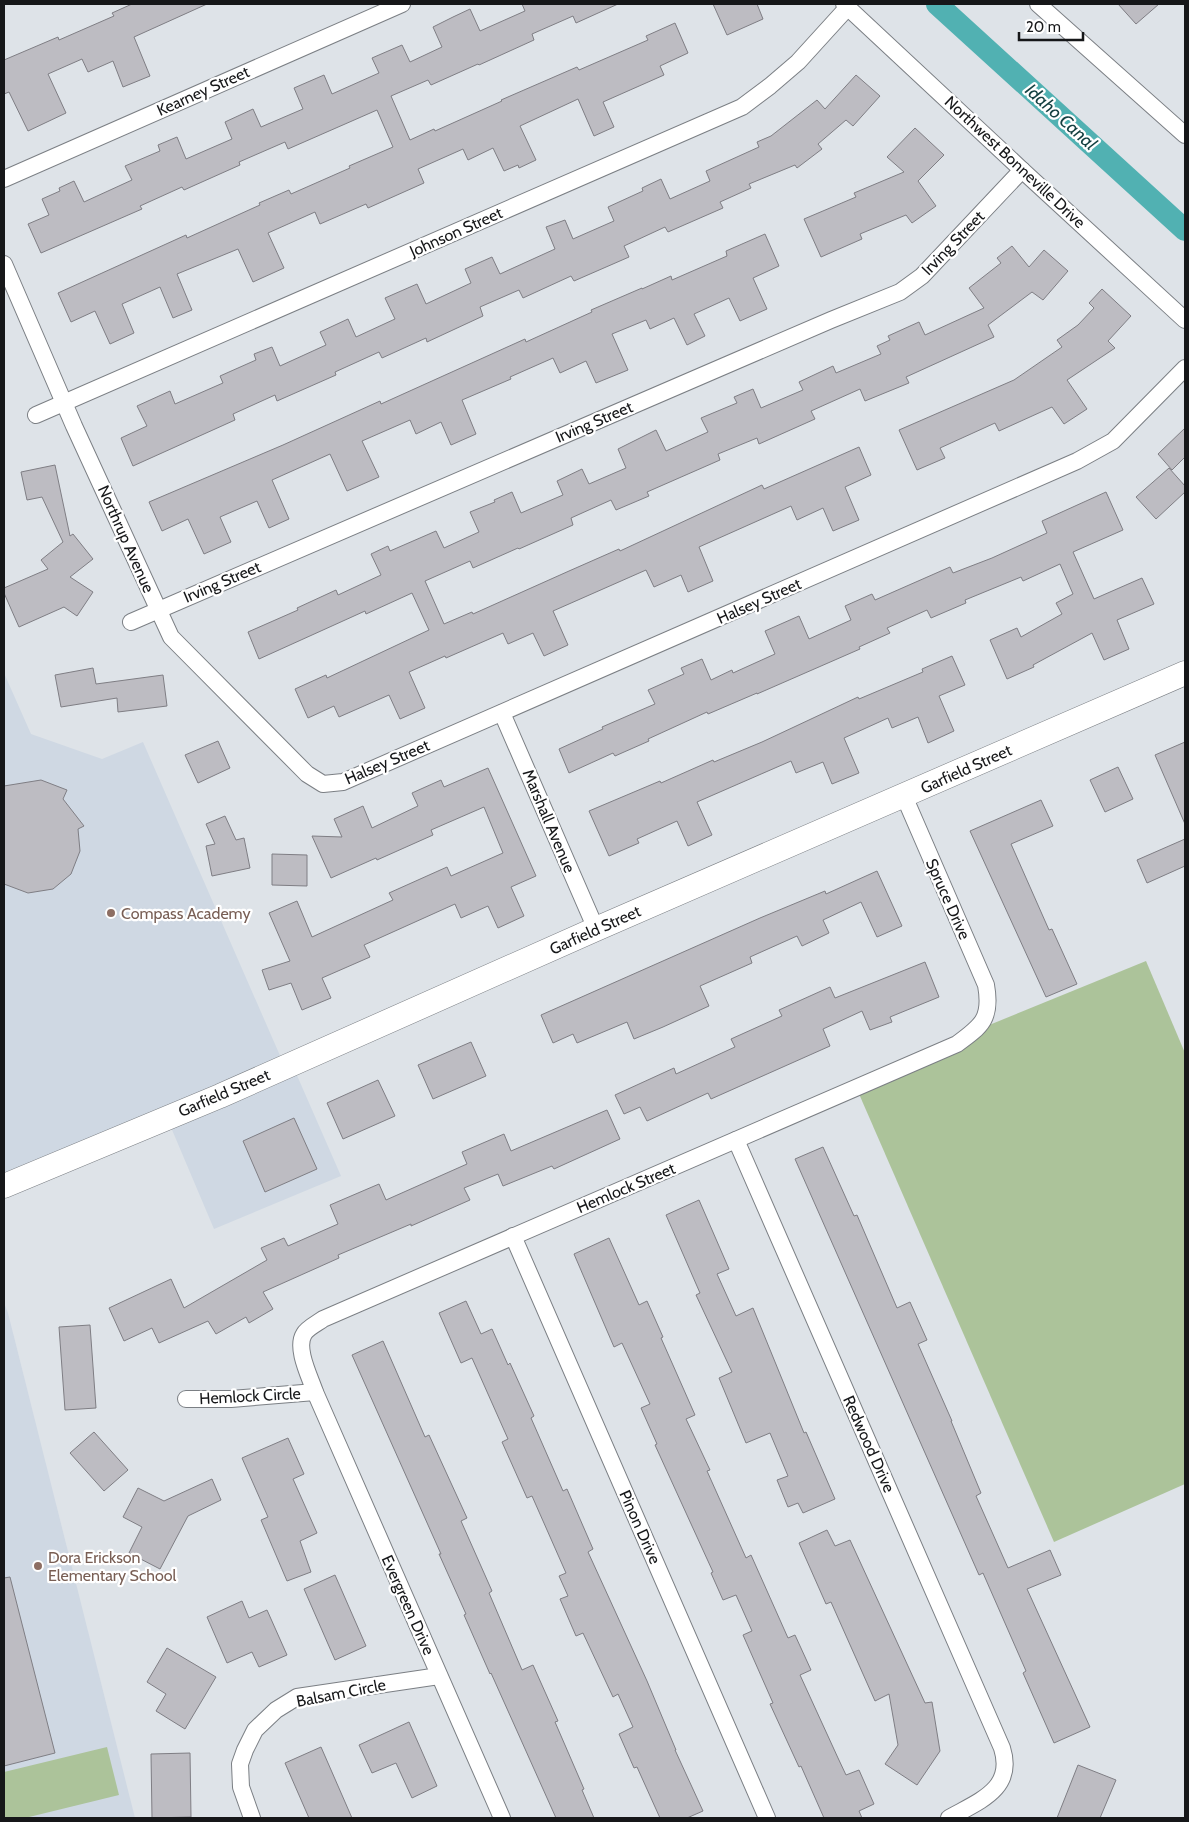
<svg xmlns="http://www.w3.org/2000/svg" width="1189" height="1822" viewBox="0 0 1189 1822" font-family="Cabin,sans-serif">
	<rect width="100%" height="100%" fill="#dee3e8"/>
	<!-- built -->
	<g fill="#cfd8e3">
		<path d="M4,673l27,61 71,25 41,-17 142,325 7,-3 49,112 -127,53 -47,-111 -163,68z"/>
		<path d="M4,1303l4,10 127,505h-131z"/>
	</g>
	<!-- green -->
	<g fill="#acc39a">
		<path d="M1146,961l39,92v431l-131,58 -198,-455 121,-57z"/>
		<path d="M107,1747l12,48 -94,23h-21v-46z"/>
	</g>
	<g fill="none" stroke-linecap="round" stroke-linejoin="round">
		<!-- canal -->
		<path stroke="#51b1b2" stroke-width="22" d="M937,4l248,226"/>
	</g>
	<!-- building -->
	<g fill="#bdbcc2" stroke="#7f7e84">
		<path d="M132,4h75l-73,33 16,39 -27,11 -10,-26 -25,11 -6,-13 -34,15 18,39 -38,18 -19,-39 -5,2v-34l54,-23 1,3 55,-24 -2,-3z"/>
		<path d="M522,4h96l-42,19 -3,-7 -41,18 2,6 -55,25 -1,-1 -47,21 -3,-5 -37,16 19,44 24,-11 1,2 67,-30 -1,-1 76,-33 2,3 69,-30 -2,-4 29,-13 13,30 -28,13 4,9 -61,27 11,25 -20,9 -16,-37 -58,27 16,34 -17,8 -1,-3 -14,6 -11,-23 -25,12 -5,-11 -45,20 6,14 -56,25 -2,-4 -46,20 -5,-12 -47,21 16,35 -31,14 -15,-33 -61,25 15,36 -19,8 -13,-31 -38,17 12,29 -24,11 -15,-33 -24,11 -13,-29 128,-58 1,3 73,-33 -1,-2 30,-13 2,4 59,-26 -1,-2 44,-19 -16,-37 -89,39 -3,-7 -46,20 1,3 -56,25 -2,-3 -42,19 2,3 -101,44 -13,-29 21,-9 -7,-16 18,-8 -1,-3 15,-7 10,21 48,-22 -7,-14 35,-15 -2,-6 19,-8 9,22 46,-20 -7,-17 28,-13 8,18 42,-18 -9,-21 30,-13 8,19 47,-21 -7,-15 30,-13 8,17 32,-15 -9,-20 20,-10 17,-8 10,22 45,-20z"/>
		<path d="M713,4h44l6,15 -36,16z"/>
		<path d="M1118,4h41l-23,20z"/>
		<path d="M856,75l24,21 -27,30 -7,-6 -28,24 4,5 -25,19 -2,-3 -46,19 2,4 -31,14 3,6 -55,24 -3,-5 -41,19 5,11 -55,24 -3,-5 -48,22 -4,-8 -39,17 3,9 -56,26 -1,-4 -44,20 -3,-6 -44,20 1,3 -59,26 -2,-6 -42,19 2,6 -102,46 -12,-28 26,-12 -10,-20 33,-15 5,13 48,-21 -3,-7 36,-16 -2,-6 18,-7 8,19 46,-21 -6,-13 28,-13 8,18 39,-18 -10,-21 32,-14 9,20 45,-21 -6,-14 27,-12 8,17 55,-25 -9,-22 19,-7 8,19 41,-18 -6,-14 35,-16 -1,-3 19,-9 9,20 40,-18 -4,-10 53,-24 -2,-5 14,-6 46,-36 8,9z"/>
		<path d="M915,128l29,27 -26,26 18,25 -24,17 -6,-8 -46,19 2,5 -41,18 -17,-38 52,-22 -2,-4 50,-21 -17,-15z"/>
		<path d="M765,234l14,32 -26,12 14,31 -27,12 -11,-23 -35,16 11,22 -18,9 -13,-27 -24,11 -4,-9 -34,14 16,36 -32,13 -10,-22 -26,12 -7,-15 -43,19 1,2 -49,21 14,34 -25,11 -10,-23 -25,12 -6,-14 -48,21 17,36 -32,14 -17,-37 -58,26 17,39 -20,9 -12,-27 -37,16 11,25 -27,12 -16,-35 -26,12 -13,-29 134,-57 97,-44 1,3 144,-65 1,3 66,-30 -1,-2 51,-22v1l29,-13 1,4 55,-24 -1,-5z"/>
		<path d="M1012,246l17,21 15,-17 24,21 -25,29 -11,-8 -44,33 6,12 -88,40 3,6 -44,18 -5,-12 -49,22 4,8 -56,25 -2,-6 -39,16 2,6 -73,32 2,4 -33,14 -5,-10 -40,18 2,7 -54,24 -1,-1 -45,20 -3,-7 -45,20 19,43 28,-12 1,2 96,-43 50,-22 1,2 142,-66 2,4 95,-42 12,28 -26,12 14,33 -26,11 -10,-23 -26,12 -6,-14 -92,41 14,34 -25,11 -7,-17 -27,12 -8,-17 -93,41 15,34 -24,11 -11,-23 -25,11 -5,-11 -57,25 -1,-2 -36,16 16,36 -25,11 -11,-24 -50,22 -5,-11 -26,12 -13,-29 31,-14 1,3 102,-48 -17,-37 -46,21 -1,-3 -106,48 -11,-27 50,-22 -1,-2 39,-18 2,5 43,-20 -10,-21 17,-8 2,5 46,-20 8,17 35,-16 -9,-20 25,-10 -1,-2 18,-8 9,21 42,-18 -6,-14 25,-12 7,15 37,-16 -8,-19 38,-19 10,21 42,-19 -7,-14 36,-15 -3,-6 19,-8 8,19 42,-18 -4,-8 34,-16 3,7 45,-19 -4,-8 13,-6 -2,-4 31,-14 6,13 59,-27 -15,-20 32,-25 -4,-5z"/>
		<path d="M1102,289l29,27 -23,25 7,7 -48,32 20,29 -23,15 -12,-17 -53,24 -4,-8 -55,25 5,10 -28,12 -18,-40 115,-50 48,-33 -5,-7 21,-15 16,-17 -5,-5z"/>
		<path d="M1185,428v29l-13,13 -14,-16z"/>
		<path d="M55,465l15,71 3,-2 20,25 -23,18 23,15 -16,24 -13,-9 -45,20 -15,-34v-5l44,-19 -7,-9 22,-18 -21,-45 -15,3 -6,-28z"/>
		<path d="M1169,468l16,18v6l-29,27 -20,-22z"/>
		<path d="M1106,492l17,38 -50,22 21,47 48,-21 12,26 -37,16 12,29 -25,11 -12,-27 -59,32 1,2 -27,12 -17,-39 27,-12 4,9 41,-23 -6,-11 17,-9 -13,-30 -37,17 -2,-4 -56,23 1,3 -35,15 -4,-8 -40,18 3,5 -31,14 1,2 -103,45v-1l-49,21 -1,-2 -59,27 1,2 -34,15 -2,-3 -44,20 -10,-24 44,-20 -1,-2 53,-23 -7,-14 36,-16 -3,-6 21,-9 9,21 21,-10 1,3 42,-19 -10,-23 34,-15 10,23 42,-19 -6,-14 27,-12 3,6 75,-33 3,6 39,-15 55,-25 -5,-12z"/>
		<path d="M952,656l13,29 -26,11 15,35 -26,12 -10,-26 -26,11 -4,-10 -44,20 15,35 -27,11 -9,-22 -27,11 -5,-12 -94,41 15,33 -24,11 -11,-25 -40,18 2,4 -30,13 -20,-45 71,-30 1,2 52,-23 1,2 48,-20 96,-45 1,2 64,-27 -1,-3z"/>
		<path d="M93,668l3,16 67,-9 4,31 -49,6 -1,-14 -56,9 -6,-32z"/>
		<path d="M218,741l12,27 -32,15 -13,-28z"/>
		<path d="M1185,742v82l-30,-69z"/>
		<path d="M1118,767l15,32 -28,13 -15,-32z"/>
		<path d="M488,768l48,108 -25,11 13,29 -26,12 -10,-22 -27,12 -6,-14 -91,41 6,12 -48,21 9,20 -29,12 -11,-27 -22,7 -7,-20 28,-9 -21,-48 28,-12 15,36 81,-37 -4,-7 58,-26 4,9 52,-23 -19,-46 -53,23 2,5 -56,25 -1,-2 -45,20 -19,-42 30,1 -8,-18 29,-13 9,22 46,-22 -6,-13 29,-13 3,7z"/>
		<path d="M41,780l26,10 -4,9 21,27 -6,3 2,22 -9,23 -18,15 -25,4 -24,-9v-98z"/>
		<path d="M1041,800l12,26 -42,18 38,86 3,-1 25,55 -31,13 -76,-166z"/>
		<path d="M225,816l11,24 8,-2 6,30 -38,8 -6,-30 9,-2 -9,-20z"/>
		<path d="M1185,839v27l-38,17 -10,-23z"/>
		<path d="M272,854l35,1v31l-35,-1z"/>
		<path d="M877,871l25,55 -25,11 -16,-35 -38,18 6,13 -27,13 -5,-10 -47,21 2,6 -52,23 9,20 -46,21 -29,12 -7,-17 -50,21 -4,-9 -20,9 -12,-28 219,-97 65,-27 1,3z"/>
		<path d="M925,962l14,35 -49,20 2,5 -22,8 -8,-19 -39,18 7,17 -119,53 -3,-6 -61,28 -7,-14 -16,7 -9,-19 59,-27 2,6 59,-27 -4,-8 51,-23 -3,-6 51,-23 5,11z"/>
		<path d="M471,1042l15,34 -53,23 -15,-34z"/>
		<path d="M378,1080l17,36 -52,23 -16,-36z"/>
		<path d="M607,1110l13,29 -66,30 -2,-3 -49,20 -5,-12 -34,14 6,12 -59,26v-2l-73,31 1,3 -76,34 10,17 -24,14 -3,-6 -30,17 -8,-13 -49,22 -7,-15 -28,13 -15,-33 62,-29 13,29 83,-48 -6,-12 23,-10 4,8 50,-22 -8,-19 49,-21 7,16 81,-36 -5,-12 42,-18 7,17z"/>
		<path d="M294,1118l23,51 -52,23 -22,-51z"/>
		<path d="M823,1147l31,69 3,-1 40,93 13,-6 17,38 -9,4 34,77h-1l30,72 -5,3 32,72 42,-18 11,25 -34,14 63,138 -36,16 -31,-70 3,-2 -43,-98 -4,2 -184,-416z"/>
		<path d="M699,1200l30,69 -12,5 19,42 17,-8 51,125 2,-1 29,67 -32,14 -5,-10 -10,4 -11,-27 11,-4 -18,-43 -24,10 -27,-65 13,-6 -36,-77 4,-2 -34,-78z"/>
		<path d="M609,1238l30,67 8,-4 16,36 -2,1 34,77 -9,4 24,51 -3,1 39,87 5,-3 37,83 7,-3 16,35 -11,5 38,83 8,17 13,-5 15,34 -15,7 3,7h-38l-23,-52 -2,1 -29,-63 3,-1 -30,-68 9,-4 -16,-36 -13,5 -12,-27 2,-1 -58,-127 2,-1 -16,-36 9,-4 -28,-61 -8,4 -40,-93z"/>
		<path d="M466,1301l15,33 11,-5 16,36 2,-2 24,53 -3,2 32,73 4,-2 26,60 -5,3 59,129 29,69h-1l28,61 -16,7h-27l-23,-51 -3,1 -15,-34 14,-7 -15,-33 -5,3 -30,-64 -7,3 -16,-37 8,-3 -9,-20 7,-3 -34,-77 -5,2 -25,-56 6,-3 -36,-81 -11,5 -22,-50z"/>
		<path d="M90,1325l6,83 -31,2 -6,-83z"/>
		<path d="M383,1341l42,96 4,-2 38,83 -6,3 31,70 -3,2 33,77 11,-5 25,56 -3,1 29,67 -2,1 12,28h-38l-65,-145 -1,1 -26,-59 2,-1 -27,-60h2l-89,-199z"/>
		<path d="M94,1432l34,38 -24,21 -34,-38z"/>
		<path d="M288,1438l16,36 -11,5 24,54 -17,8 11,31 -24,9 -26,-61 7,-3 -26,-59z"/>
		<path d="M212,1479l9,21 -33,16 -28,53 -31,-16 13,-26 -19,-10 15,-29 26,13z"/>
		<path d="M827,1530l8,16 15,-6 75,163 7,-1 8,49 -23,34 -32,-21 13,-19 -9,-51 -14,7 -44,-99 -5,2 -27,-61z"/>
		<path d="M335,1575l31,71 -31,14 -31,-71z"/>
		<path d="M10,1577l45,176 -51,13v-188z"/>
		<path d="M242,1601l7,17 18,-8 20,45 -28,12 -7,-15 -25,11 -20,-46z"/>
		<path d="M167,1648l49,29 -31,52 -29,-18 10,-17 -19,-12z"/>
		<path d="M409,1722l28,64 -25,12 -16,-35 -24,10 -13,-28z"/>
		<path d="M321,1747l31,71h-43l-24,-55z"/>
		<path d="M190,1753l1,64 -39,1 -1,-64z"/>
		<path d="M1078,1765l38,15 -16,38h-43z"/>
	</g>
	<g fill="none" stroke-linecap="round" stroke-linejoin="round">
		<!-- street casing -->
		<g stroke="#7b7f84" stroke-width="18">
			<g id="street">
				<path d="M844,4l178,166 163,150"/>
				<path d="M1038,4l147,131"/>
				<path d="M4,179l398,-175"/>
				<path d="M4,264l70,162 97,211 136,137 16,10 20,-2 734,-321 36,-20 72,-73"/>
				<path d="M36,415l706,-308 28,-21 28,-24 50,-55"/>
				<path d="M131,622l700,-302 69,-28 22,-16 100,-106"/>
				<path d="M502,713l94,216"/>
				<path d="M736,1140l266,608c13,41 -23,53 -53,70"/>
				<path d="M513,1236l254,582"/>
				<path d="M186,1399h45l84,-7"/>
				<path d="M252,1818l-11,-31 -1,-23 5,-14 10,-20 21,-20 21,-13 142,-21"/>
				<path d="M502,1818l-187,-426c-5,-15 -20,-44 -11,-58 3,-6 14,-11 19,-15l634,-275c25,-18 35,-26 29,-59l-82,-189"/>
			</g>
		</g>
		<!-- secondary casing -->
		<g stroke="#7b7f84" stroke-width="25">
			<path id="secondary" d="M4,1186l216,-90 376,-167 589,-256"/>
		</g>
		<!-- street -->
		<use href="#street" stroke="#fff" stroke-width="16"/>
		<!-- secondary -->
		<use href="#secondary" stroke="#fff" stroke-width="24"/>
	</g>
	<!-- markers -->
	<g fill="#8d6e63" stroke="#fff" stroke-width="2">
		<circle cx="111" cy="913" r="5"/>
		<circle cx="38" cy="1566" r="5"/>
	</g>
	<g text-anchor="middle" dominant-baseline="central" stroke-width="4.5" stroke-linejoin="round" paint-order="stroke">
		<!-- street labels -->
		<g font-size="16" fill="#161719" stroke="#fff">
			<text transform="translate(203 91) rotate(-24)">Kearney Street</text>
			<text transform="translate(1015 162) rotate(43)">Northwest Bonneville Drive</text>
			<text transform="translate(456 232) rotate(-24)">Johnson Street</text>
			<text transform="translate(953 243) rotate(-46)">Irving Street</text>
			<text transform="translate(594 422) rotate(-23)">Irving Street</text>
			<text transform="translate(126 539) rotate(66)">Northrup Avenue</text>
			<text transform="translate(222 582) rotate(-23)">Irving Street</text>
			<text transform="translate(759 601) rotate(-24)">Halsey Street</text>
			<text transform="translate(387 762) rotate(-23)">Halsey Street</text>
			<text transform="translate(966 769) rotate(-24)">Garfield Street</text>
			<text transform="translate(549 821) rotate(67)">Marshall Avenue</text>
			<text transform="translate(948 899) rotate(66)">Spruce Drive</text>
			<text transform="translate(595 930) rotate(-24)">Garfield Street</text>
			<text transform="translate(224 1093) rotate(-23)">Garfield Street</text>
			<text transform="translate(626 1188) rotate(-23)">Hemlock Street</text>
			<text transform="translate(250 1396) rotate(-3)">Hemlock Circle</text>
			<text transform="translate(869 1444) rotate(66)">Redwood Drive</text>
			<text transform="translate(640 1527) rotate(66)">Pinon Drive</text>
			<text transform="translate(408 1605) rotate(66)">Evergreen Drive</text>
			<text transform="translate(341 1693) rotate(-11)">Balsam Circle</text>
		</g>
		<!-- education labels -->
		<g font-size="16" fill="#785e54" stroke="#fff" text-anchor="start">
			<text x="121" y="913">Compass Academy</text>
			<text x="48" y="1557">Dora Erickson<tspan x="48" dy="18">Elementary School</tspan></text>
		</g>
		<!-- water labels -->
		<g font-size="18" font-style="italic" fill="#154142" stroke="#fff">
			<text transform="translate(1061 117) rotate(42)">Idaho Canal</text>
		</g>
	</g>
	<!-- border -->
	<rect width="1189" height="1822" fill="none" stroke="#161719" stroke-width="10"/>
	<!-- scale -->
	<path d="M1019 32v8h64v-8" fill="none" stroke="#161719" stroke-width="2.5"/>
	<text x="1026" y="32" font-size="15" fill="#161719" stroke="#ffffff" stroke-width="4" paint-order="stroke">20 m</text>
</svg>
